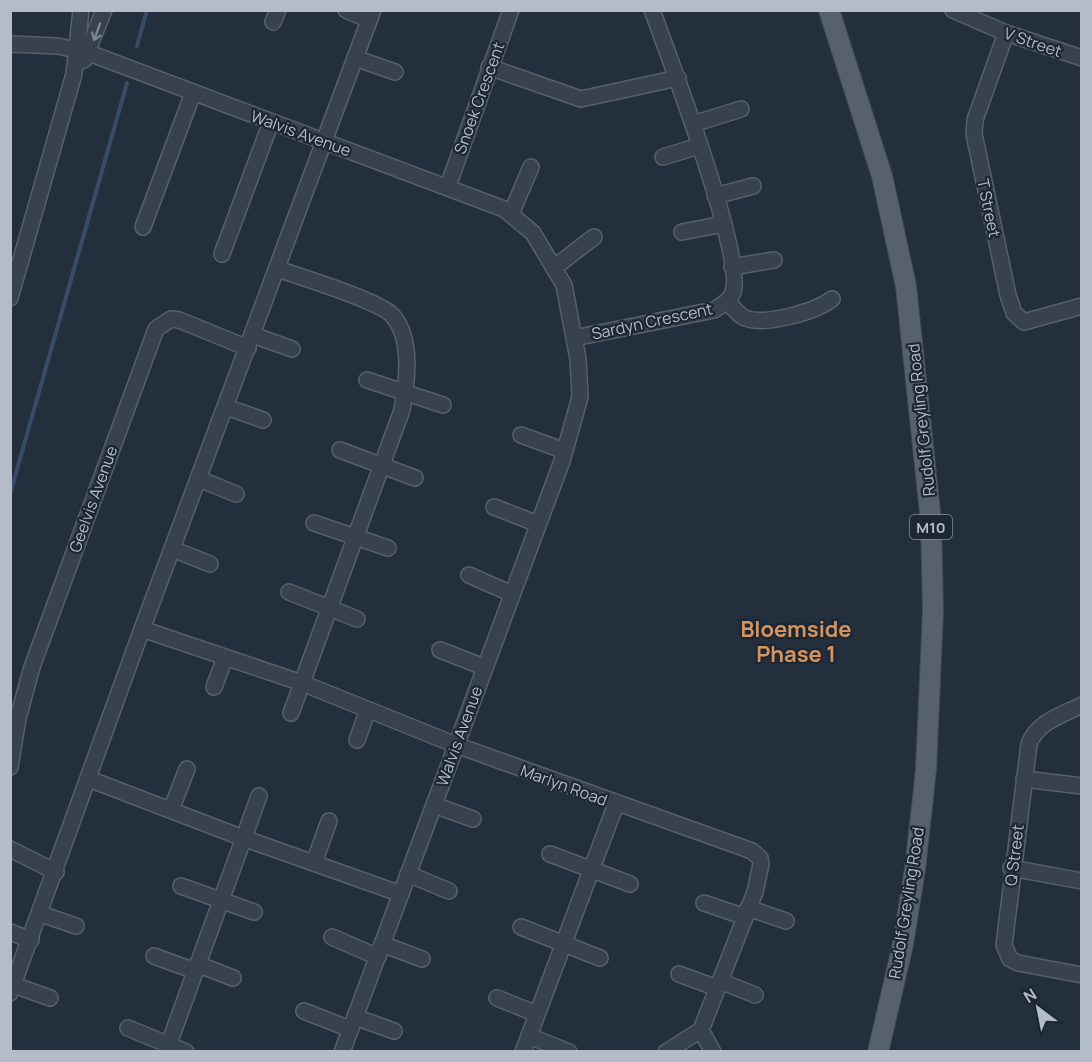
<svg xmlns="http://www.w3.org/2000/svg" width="1092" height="1062" viewBox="0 0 1092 1062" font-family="Manrope,sans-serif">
	<rect width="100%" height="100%" fill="#242f3e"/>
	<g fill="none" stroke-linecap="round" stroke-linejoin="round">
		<!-- stream -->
		<g stroke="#394c67" stroke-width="4">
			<path d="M137,46l10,-36"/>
			<path d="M10,494l117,-411"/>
		</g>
		<!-- minor casing -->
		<g stroke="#565f6c" stroke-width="18">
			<g id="minor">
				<path d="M346,10l23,10"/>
				<path d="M953,10l53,23 76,25"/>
				<path d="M273,22l5,-12"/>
				<path d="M1006,33l-31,87 -1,14 34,161 6,18 10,9 58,-16"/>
				<path d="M10,44l48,2 31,7 415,156 29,24 31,52 14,74 2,38 -18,64 -220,591"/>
				<path d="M355,58l40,14"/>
				<path d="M84,60l20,-50"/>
				<path d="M489,67l92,32 97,-21"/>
				<path d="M693,124l48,-15"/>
				<path d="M663,157l36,-11"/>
				<path d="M448,186l63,-176"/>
				<path d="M715,196l38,-10"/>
				<path d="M511,214l20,-47"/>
				<path d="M143,227l50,-134"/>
				<path d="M682,232l42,-8"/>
				<path d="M222,254l49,-132"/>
				<path d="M555,267l39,-30"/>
				<path d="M732,267l42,-7"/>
				<path d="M278,269c22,8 103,32 115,47 20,24 14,66 9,94l-111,303"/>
				<path d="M10,298l64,-224 7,-64"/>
				<path d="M728,301c5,7 9,13 17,17 20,8 70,-6 87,-19"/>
				<path d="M253,335l39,14"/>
				<path d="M574,338l140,-28c8,-5 16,-9 19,-18 12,-35 -65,-238 -81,-282"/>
				<path d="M367,380l76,25"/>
				<path d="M226,407l37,13"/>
				<path d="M521,435l44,16"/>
				<path d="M340,450l75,28"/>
				<path d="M199,479l37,15"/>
				<path d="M494,507l44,17"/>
				<path d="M314,523l74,25"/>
				<path d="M172,549l38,15"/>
				<path d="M469,575l43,19"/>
				<path d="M289,592l68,27"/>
				<path d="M142,629l160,54 154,62 296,106 8,7 1,6 -6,28 -54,138 -35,22"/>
				<path d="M440,650l44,17"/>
				<path d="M214,687l11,-29"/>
				<path d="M1082,705c-20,10 -45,17 -53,39l-25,201 6,14 8,4 64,12"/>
				<path d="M357,740l11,-30"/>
				<path d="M10,767l8,-49 14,-51 124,-338 15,-10 8,1 69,28"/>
				<path d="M89,779l154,59 158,56"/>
				<path d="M1024,779l58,7"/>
				<path d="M434,805l39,14"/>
				<path d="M171,810l16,-41"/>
				<path d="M10,849l46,23"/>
				<path d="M550,854l80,30"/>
				<path d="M314,863l15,-42"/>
				<path d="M1011,868l71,13"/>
				<path d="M408,874l41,17"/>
				<path d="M181,886l73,26"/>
				<path d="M704,903l41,14"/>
				<path d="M748,908l38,13"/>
				<path d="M41,914l35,12"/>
				<path d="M521,927l79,31"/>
				<path d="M10,932l21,8"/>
				<path d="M332,937l46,20"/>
				<path d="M382,944l40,15"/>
				<path d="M154,956l41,15"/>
				<path d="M197,964l36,14"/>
				<path d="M679,974l38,14"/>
				<path d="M720,981l35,14"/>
				<path d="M14,985l36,13"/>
				<path d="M10,993l132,-364 231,-619"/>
				<path d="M497,998l40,16"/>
				<path d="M304,1011l46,18"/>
				<path d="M355,1017l39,14"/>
				<path d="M128,1028l58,24"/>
				<path d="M701,1030l12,22"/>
				<path d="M529,1036l40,16"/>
				<path d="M166,1052l93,-256"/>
				<path d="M523,1052l93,-248"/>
			</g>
		</g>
		<!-- major casing -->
		<g stroke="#414a57" stroke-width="22">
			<path id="major" d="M829,10l53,166 24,110 25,236 2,89 -7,159 -11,99 -12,75 -25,108"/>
		</g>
		<!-- minor -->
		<use href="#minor" stroke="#38414e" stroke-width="15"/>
		<!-- major -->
		<use href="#major" stroke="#56606e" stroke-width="20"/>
	</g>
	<!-- one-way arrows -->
	<defs><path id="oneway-shaft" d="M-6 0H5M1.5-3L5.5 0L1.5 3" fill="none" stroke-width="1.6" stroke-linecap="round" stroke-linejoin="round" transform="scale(1.5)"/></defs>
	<use stroke="#7c8592" href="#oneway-shaft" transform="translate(97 32) rotate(110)"/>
	<g text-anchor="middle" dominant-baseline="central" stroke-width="4.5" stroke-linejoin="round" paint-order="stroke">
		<!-- shield labels -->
		<rect fill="#1d2633" stroke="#878f9c" stroke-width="1.5" x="910" y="515" width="42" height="24" rx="4.5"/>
		<g font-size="15" font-weight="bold" fill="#b4bcc9">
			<text x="931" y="527">M10</text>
		</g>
		<!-- street labels -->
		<g font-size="16" fill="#b4bcc9" stroke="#1d2633">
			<text transform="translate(1033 42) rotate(19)">V Street</text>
			<text transform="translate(479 98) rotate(-70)">Snoek Crescent</text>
			<text transform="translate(301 133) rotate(20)">Walvis Avenue</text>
			<text transform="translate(989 208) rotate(78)">T Street</text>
			<text transform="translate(652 321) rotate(-12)">Sardyn Crescent</text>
			<text transform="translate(921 420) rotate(-96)">Rudolf Greyling Road</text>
			<text transform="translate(93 499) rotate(-70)">Geelvis Avenue</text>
			<text transform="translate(459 736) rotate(-70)">Walvis Avenue</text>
			<text transform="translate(564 785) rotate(20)">Marlyn Road</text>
			<text transform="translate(1014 855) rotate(-83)">Q Street</text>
			<text transform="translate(906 903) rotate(-81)">Rudolf Greyling Road</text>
		</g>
		<!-- district labels -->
		<g font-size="22" font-weight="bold" fill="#d59563" stroke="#1d2633">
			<text x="796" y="629">Bloemside<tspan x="796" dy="25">Phase 1</tspan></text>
		</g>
	</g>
	<!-- border -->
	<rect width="1092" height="1062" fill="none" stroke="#b4bcc9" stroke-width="24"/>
	<!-- north arrow -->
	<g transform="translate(1038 1008) rotate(328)" stroke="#1d2633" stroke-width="4.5" paint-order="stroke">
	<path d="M0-4.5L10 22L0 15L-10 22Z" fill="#b4bcc9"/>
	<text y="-9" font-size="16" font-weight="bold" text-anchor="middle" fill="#b4bcc9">N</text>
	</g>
</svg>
